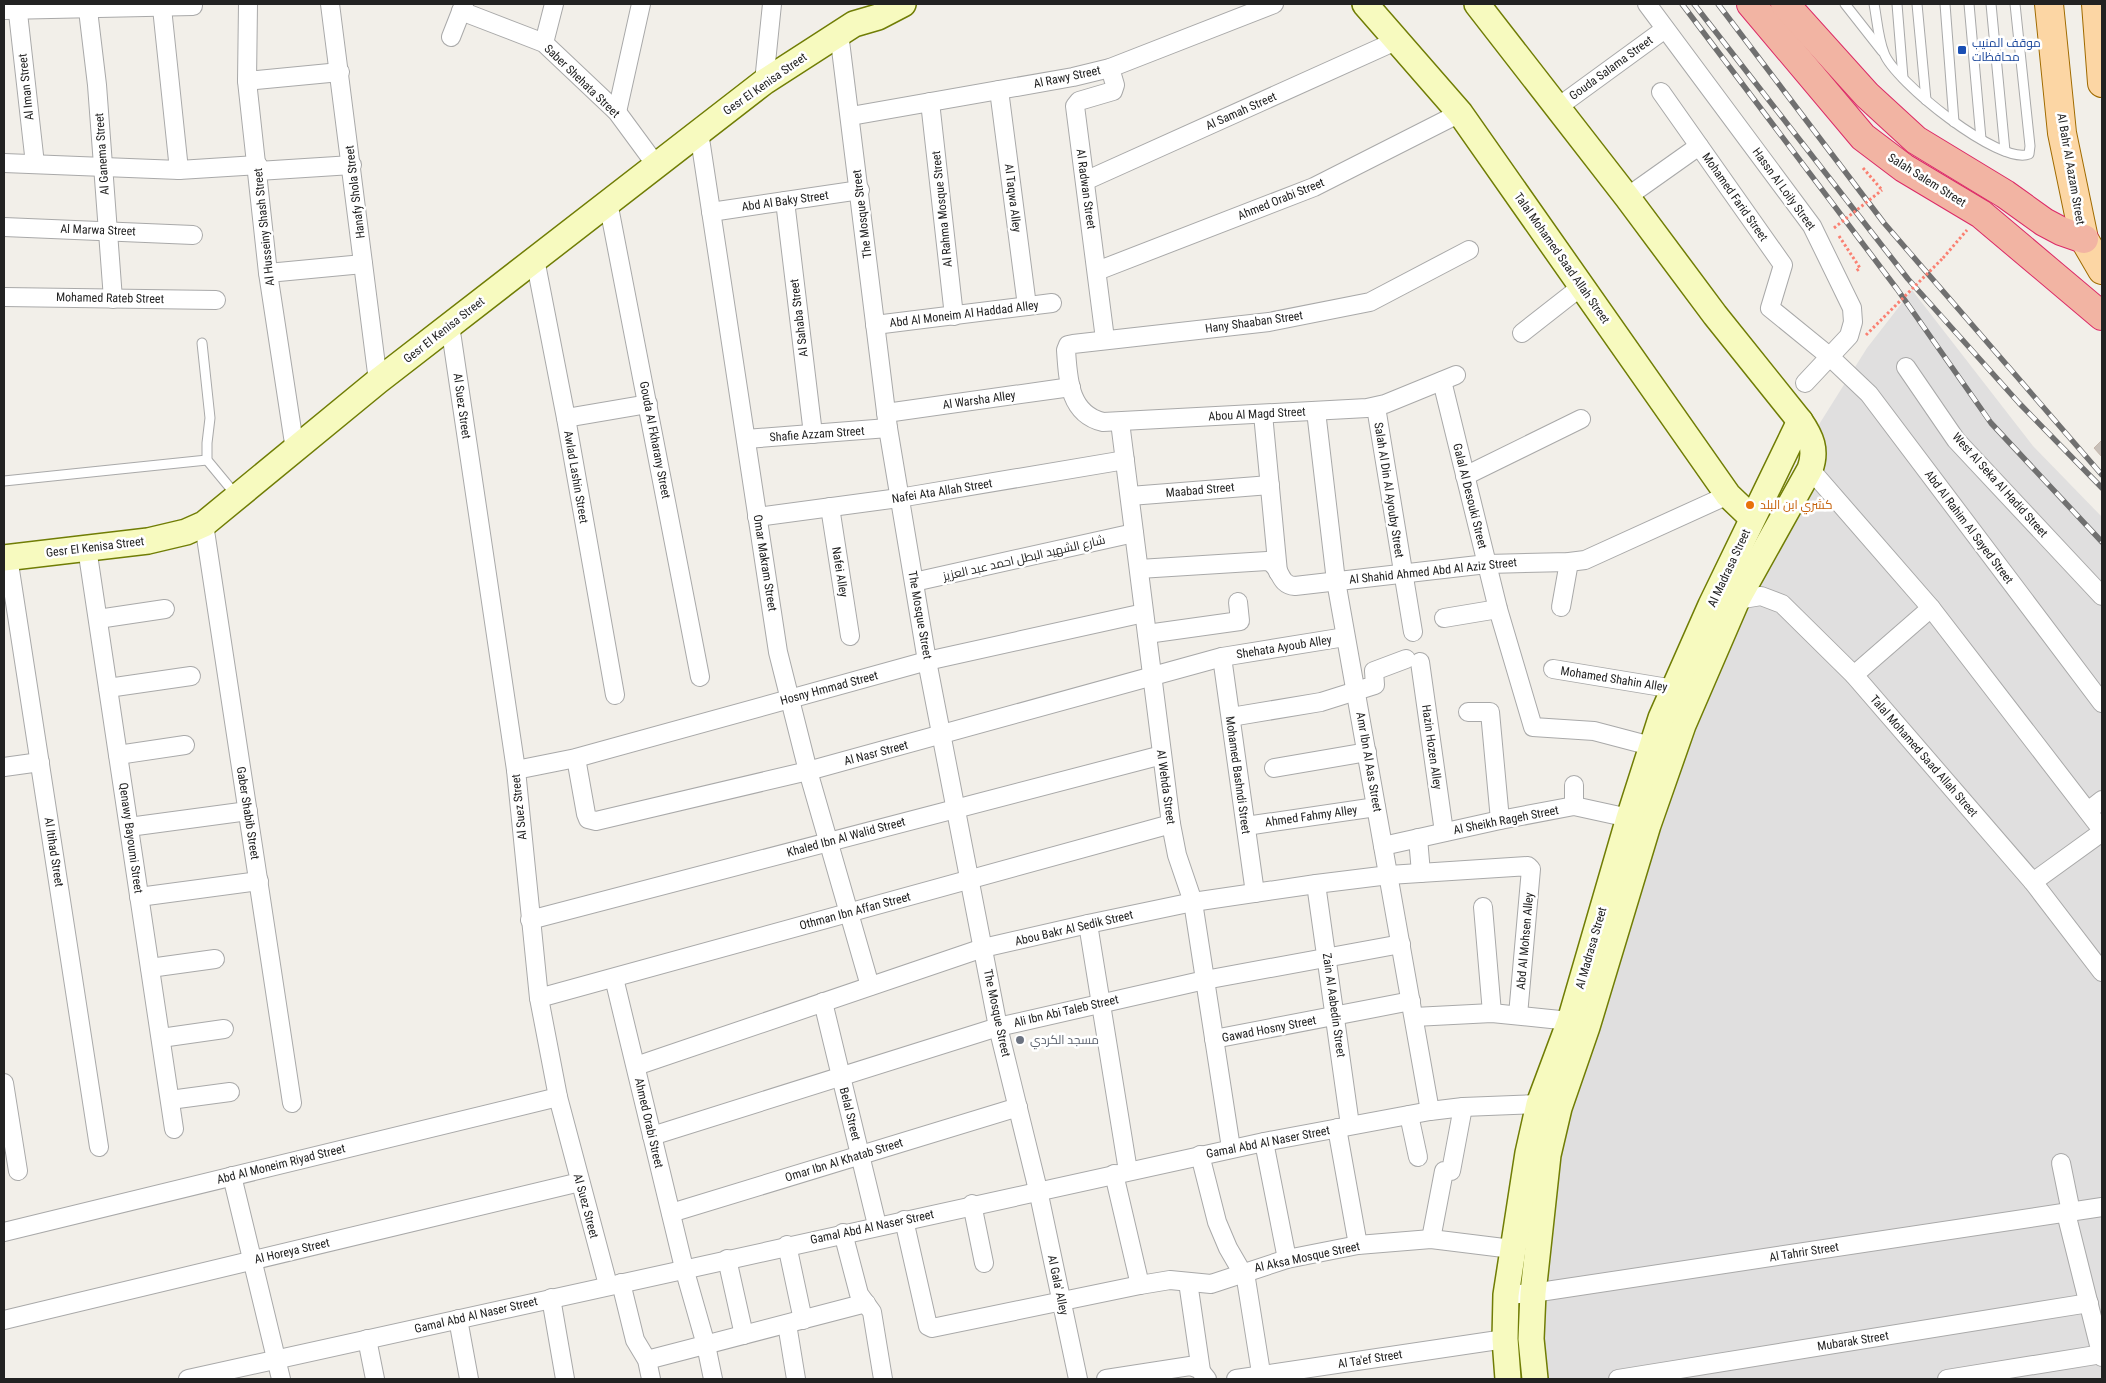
<svg xmlns="http://www.w3.org/2000/svg" width="2106" height="1383" viewBox="0 0 2106 1383" font-family="'Roboto Condensed',Cairo,sans-serif">
	<rect width="100%" height="100%" fill="#f2efe9"/>
	<!-- residential -->
	<path fill="#e0dfdf" d="M1912,290l121,156 69,71v862h-576l19,-256 164,-479 99,-202 59,-94z"/>
	<!-- building -->
	<path fill="#c7bfb8" stroke="#c4b6ab" d="M2102,440v17l-8,-9z"/>
	<g fill="none" stroke-linecap="round" stroke-linejoin="round">
		<!-- service casing -->
		<g stroke="#a9a9a9" stroke-width="11">
			<g id="service">
				<path d="M1845,4l37,47"/>
				<path d="M1874,4c3,15 4,34 10,49 10,28 116,113 145,101l1,-8 -15,-142"/>
				<path d="M1897,4l6,74"/>
				<path d="M1917,4l9,96"/>
				<path d="M1945,4l9,118"/>
				<path d="M1969,4l12,135"/>
				<path d="M1991,4l14,147"/>
				<path d="M202,343l8,75 -3,25v17l29,35"/>
				<path d="M4,481l203,-21"/>
			</g>
		</g>
		<!-- minor casing -->
		<g stroke="#a9a9a9" stroke-width="20">
			<g id="minor">
				<path d="M17,4l18,160"/>
				<path d="M248,4l-1,77 21,192 27,177"/>
				<path d="M330,4l48,377"/>
				<path d="M1647,4l165,222 40,82 1,14 -4,14 -44,47"/>
				<path d="M162,8l17,162"/>
				<path d="M4,10l189,-4"/>
				<path d="M88,10l9,75 16,214"/>
				<path d="M461,11l83,32 73,69 39,53"/>
				<path d="M839,33l49,395 39,233 71,366 40,163 40,189"/>
				<path d="M451,37l13,-33"/>
				<path d="M544,43l10,-39"/>
				<path d="M247,81l93,-9"/>
				<path d="M764,82l8,-78"/>
				<path d="M999,90l28,216"/>
				<path d="M1661,92l122,173 -13,43 59,48 40,38 233,309"/>
				<path d="M930,102l24,214"/>
				<path d="M1558,107l107,-78"/>
				<path d="M617,112l24,-108"/>
				<path d="M851,116l222,-39 37,-9 164,-64"/>
				<path d="M699,132l79,520 30,119 62,215"/>
				<path d="M4,163l175,7 79,-5"/>
				<path d="M258,171l94,-6"/>
				<path d="M1085,181l313,-141"/>
				<path d="M1627,197l72,-51"/>
				<path d="M785,201l28,233"/>
				<path d="M608,202l92,475"/>
				<path d="M711,212l149,-22"/>
				<path d="M4,227l189,8"/>
				<path d="M535,259l31,159 49,277"/>
				<path d="M1097,271l217,-84 146,-74"/>
				<path d="M268,273l95,-9"/>
				<path d="M4,297l212,3"/>
				<path d="M450,325l66,445 23,228 19,99 50,188"/>
				<path d="M875,325l177,-22"/>
				<path d="M1522,333l60,-47"/>
				<path d="M1105,339l-30,-233 4,-5 34,-10 2,-6 -5,-17"/>
				<path d="M1906,367l50,73 146,156"/>
				<path d="M1456,375l-71,29 -18,4 -264,14c-34,-8 -35,-43 -37,-72l2,-5 5,-1 196,-22 101,-20 99,-52"/>
				<path d="M1442,381l56,228 35,118 61,4 57,15"/>
				<path d="M1376,407l37,225"/>
				<path d="M1316,411l20,170 94,530"/>
				<path d="M886,413l185,-26"/>
				<path d="M1263,414l15,158"/>
				<path d="M566,418l82,-14"/>
				<path d="M1120,422l51,402 6,31 16,47 38,246"/>
				<path d="M746,439l142,-11"/>
				<path d="M1810,469l121,139 171,222"/>
				<path d="M1465,476l116,-57"/>
				<path d="M1130,496l140,-11"/>
				<path d="M830,507l20,129"/>
				<path d="M757,517l142,-19 226,-38"/>
				<path d="M204,524l88,579"/>
				<path d="M87,548l87,581"/>
				<path d="M8,557l91,590"/>
				<path d="M1139,569l128,-8c15,4 10,24 28,25l192,-22 82,-2 16,-2 143,-65"/>
				<path d="M914,582l220,-49"/>
				<path d="M1731,601l30,-5 21,8 72,71 179,207 69,90"/>
				<path d="M1561,607l8,-45"/>
				<path d="M1444,618l54,-9"/>
				<path d="M98,619l67,-10"/>
				<path d="M1147,634l93,-13 -2,-19"/>
				<path d="M1222,657l33,236"/>
				<path d="M1420,662l24,170"/>
				<path d="M1553,669l121,20"/>
				<path d="M1854,675l77,-67"/>
				<path d="M108,688l83,-12"/>
				<path d="M1468,712h22l10,108"/>
				<path d="M1231,717l90,-15 54,-17 -1,-14 32,-12"/>
				<path d="M118,755l67,-10"/>
				<path d="M576,758l10,56 2,5 8,2 212,-50 414,-114 123,-20"/>
				<path d="M4,767l36,-5"/>
				<path d="M1274,768l93,-16"/>
				<path d="M516,770l60,-12 351,-97 217,-48"/>
				<path d="M1574,785v21"/>
				<path d="M2088,811l14,-11"/>
				<path d="M1246,826l130,-19"/>
				<path d="M129,827l119,-16"/>
				<path d="M1418,838l3,35"/>
				<path d="M1383,846l117,-26 74,-14 55,12"/>
				<path d="M2033,882l69,-50"/>
				<path d="M1316,884l34,241"/>
				<path d="M139,897l120,-16"/>
				<path d="M1483,907l9,106"/>
				<path d="M530,920l632,-165"/>
				<path d="M1088,924l40,247"/>
				<path d="M150,968l65,-9"/>
				<path d="M614,978l70,290 22,77 7,34"/>
				<path d="M539,998l632,-174"/>
				<path d="M823,1002l54,223"/>
				<path d="M1414,1017l78,-4 78,8"/>
				<path d="M161,1038l63,-9"/>
				<path d="M1214,1039l197,-38"/>
				<path d="M636,1066l347,-118 105,-24 105,-22 123,-18 73,-9 139,-9 3,3 -13,146"/>
				<path d="M4,1083l14,88"/>
				<path d="M170,1100l60,-8"/>
				<path d="M1409,1115l9,42"/>
				<path d="M1337,1128l21,117"/>
				<path d="M652,1136l346,-109 207,-47 196,-36"/>
				<path d="M1264,1142l23,117"/>
				<path d="M1200,1155l17,67 11,26 18,31 16,100"/>
				<path d="M2061,1163l10,49"/>
				<path d="M1114,1174l26,111"/>
				<path d="M232,1176l49,203"/>
				<path d="M972,1204l12,59"/>
				<path d="M671,1213l347,-106"/>
				<path d="M2066,1213l36,144"/>
				<path d="M904,1220l24,106 4,2 208,-43 30,-5 41,4 76,-25 71,-14 73,-6 81,10"/>
				<path d="M4,1232l554,-135"/>
				<path d="M843,1233l16,61 13,18 11,67"/>
				<path d="M1431,1239l13,-68h7l12,-64"/>
				<path d="M787,1245l16,75"/>
				<path d="M727,1259l17,76"/>
				<path d="M1188,1282l13,89"/>
				<path d="M621,1283l14,57 12,20 4,19"/>
				<path d="M1506,1295l27,-2 569,-86"/>
				<path d="M551,1298l14,81"/>
				<path d="M458,1319l11,60"/>
				<path d="M4,1320l576,-138"/>
				<path d="M787,1324l9,55"/>
				<path d="M367,1339l8,40"/>
				<path d="M647,1360l219,-57"/>
				<path d="M188,1379l1076,-237 166,-31 33,-4 76,-3 10,2"/>
				<path d="M1106,1379l84,-13 9,3 8,10"/>
				<path d="M1236,1379l269,-40"/>
				<path d="M1618,1379l471,-76"/>
				<path d="M1947,1379l155,-25"/>
			</g>
		</g>
		<!-- secondary casing -->
		<g stroke="#707d05" stroke-width="28">
			<g id="secondary">
				<path d="M1365,4l95,109 268,382 24,23"/>
				<path d="M1477,4l150,193 88,118 85,106c11,16 17,29 10,48l-73,131 -54,125 -35,100 -61,202 -28,81 -11,47 -15,138 -2,46 4,40"/>
				<path d="M4,558l144,-17 38,-9 18,-8 174,-143 386,-299 90,-58 24,-7 25,-13"/>
				<path d="M1508,1379l-3,-40 1,-44 22,-142 11,-49 31,-83 59,-203 32,-100 50,-113 89,-184"/>
			</g>
		</g>
		<!-- primary casing -->
		<g stroke="#a06b00" stroke-width="30">
			<g id="primary">
				<path d="M2049,4l13,129 22,106 18,31"/>
				<path d="M2096,4l6,79"/>
			</g>
		</g>
		<!-- trunk casing -->
		<g stroke="#dc2a67" stroke-width="30">
			<g id="trunk">
				<path d="M1751,4l112,133 41,31 77,46 121,102"/>
				<path d="M1785,4l82,91 49,45 89,54 39,28 17,9 23,8"/>
			</g>
		</g>
		<!-- path -->
		<g stroke="#fa8072" stroke-width="3" stroke-dasharray="2.5 2.5" stroke-linecap="butt">
			<path d="M1863,168l19,22"/>
			<path d="M1839,236l21,32 -5,4"/>
			<path d="M1943,258l24,-28"/>
		</g>
		<!-- service -->
		<use href="#service" stroke="#fff" stroke-width="9"/>
		<!-- minor -->
		<use href="#minor" stroke="#fff" stroke-width="18"/>
		<!-- secondary -->
		<use href="#secondary" stroke="#f7fabf" stroke-width="25"/>
		<!-- primary -->
		<use href="#primary" stroke="#fcd6a4" stroke-width="28"/>
		<!-- trunk -->
		<use href="#trunk" stroke="#f2b4a3" stroke-width="28"/>
		<!-- rail casing -->
		<g stroke="#707070" stroke-width="5.5">
			<g id="rail">
				<path d="M1682,4l215,285 94,134 111,119"/>
				<path d="M1694,4l214,275 111,124 83,85"/>
				<path d="M1718,4l166,219 218,252"/>
			</g>
		</g>
		<!-- rail -->
		<use href="#rail" stroke="#fff" stroke-width="4" stroke-dasharray="11" stroke-linecap="butt"/>
		<!-- path-bridge -->
		<g stroke="#fa8072" stroke-width="3" stroke-dasharray="2.5 2.5" stroke-linecap="butt">
			<path d="M1834,228l48,-38"/>
			<path d="M1866,335l77,-77"/>
		</g>
	</g>
	<!-- markers -->
	<rect fill="#1a4fb4" stroke="#fff" stroke-width="2" x="1957" y="45" width="10" height="10" rx="2.5"/>
	<circle fill="#e8710a" stroke="#fff" stroke-width="2" cx="1750" cy="505" r="5"/>
	<circle fill="#6b7280" stroke="#fff" stroke-width="2" cx="1020" cy="1040" r="5"/>
	<g text-anchor="middle" dominant-baseline="central" stroke-width="5" stroke-linejoin="round" paint-order="stroke">
		<!-- transit labels -->
		<g font-size="12" fill="#164399" stroke="#fff" text-anchor="start">
			<text x="1972" y="43">موقف المنيب<tspan x="1972" dy="14">محافظات</tspan></text>
		</g>
		<!-- street labels -->
		<g font-size="12" fill="#222" stroke="#fff">
			<text transform="translate(1611 68) rotate(-36)">Gouda Salama Street</text>
			<text transform="translate(1067 77) rotate(-12)">Al Rawy Street</text>
			<text transform="translate(582 81) rotate(44)">Saber Shehata Street</text>
			<text transform="translate(765 84) rotate(-35)">Gesr El Kenisa Street</text>
			<text transform="translate(26 87) rotate(-96)">Al Iman Street</text>
			<text transform="translate(1241 111) rotate(-24)">Al Samah Street</text>
			<text transform="translate(102 154) rotate(-94)">Al Ganema Street</text>
			<text transform="translate(2071 169) rotate(80)">Al Bahr Al Aazam Street</text>
			<text transform="translate(1927 180) rotate(32)">Salah Salem Street</text>
			<text transform="translate(1086 189) rotate(82)">Al Radwan Street</text>
			<text transform="translate(1784 189) rotate(54)">Hassn Al Loily Street</text>
			<text transform="translate(355 192) rotate(-97)">Hanafy Shola Street</text>
			<text transform="translate(1735 197) rotate(55)">Mohamed Farid Street</text>
			<text transform="translate(1013 198) rotate(83)">Al Taqwa Alley</text>
			<text transform="translate(1281 199) rotate(-22)">Ahmed Orabi Street</text>
			<text transform="translate(785 201) rotate(-8)">Abd Al Baky Street</text>
			<text transform="translate(942 209) rotate(-96)">Al Rahma Mosque Street</text>
			<text transform="translate(862 214) rotate(-97)">The Mosque Street</text>
			<text transform="translate(264 227) rotate(-96)">Al Husseiny Shash Street</text>
			<text transform="translate(98 230) rotate(2)">Al Marwa Street</text>
			<text transform="translate(1562 258) rotate(55)">Talal Mohamed Saad Allah Street</text>
			<text transform="translate(110 298) rotate(1)">Mohamed Rateb Street</text>
			<text transform="translate(964 314) rotate(-7)">Abd Al Moneim Al Haddad Alley</text>
			<text transform="translate(799 318) rotate(-97)">Al Sahaba Street</text>
			<text transform="translate(1254 322) rotate(-8)">Hany Shaaban Street</text>
			<text transform="translate(444 330) rotate(-38)">Gesr El Kenisa Street</text>
			<text transform="translate(979 400) rotate(-8)">Al Warsha Alley</text>
			<text transform="translate(462 406) rotate(82)">Al Suez Street</text>
			<text transform="translate(1257 414) rotate(-3)">Abou Al Magd Street</text>
			<text transform="translate(817 434) rotate(-4)">Shafie Azzam Street</text>
			<text transform="translate(655 440) rotate(79)">Gouda Al Fkharany Street</text>
			<text transform="translate(576 477) rotate(80)">Awlad Lashin Street</text>
			<text transform="translate(2000 485) rotate(48)">West Al Seka Al Hadid Street</text>
			<text transform="translate(1200 490) rotate(-5)">Maabad Street</text>
			<text transform="translate(1389 490) rotate(81)">Salah Al Din Al Ayouby Street</text>
			<text transform="translate(942 491) rotate(-9)">Nafei Ata Allah Street</text>
			<text transform="translate(1470 496) rotate(76)">Galal Al Desouki Street</text>
			<text transform="translate(1969 527) rotate(53)">Abd Al Rahim Al Sayed Street</text>
			<text transform="translate(95 547) rotate(-7)">Gesr El Kenisa Street</text>
			<text transform="translate(1024 558) rotate(-13)">شارع الشهيد البطل احمد عبد العزيز</text>
			<text transform="translate(765 563) rotate(81)">Omar Makram Street</text>
			<text transform="translate(1729 568) rotate(-65)">Al Madrasa Street</text>
			<text transform="translate(1433 571) rotate(-6)">Al Shahid Ahmed Abd Al Aziz Street</text>
			<text transform="translate(840 572) rotate(81)">Nafei Alley</text>
			<text transform="translate(920 615) rotate(80)">The Mosque Street</text>
			<text transform="translate(1284 647) rotate(-9)">Shehata Ayoub Alley</text>
			<text transform="translate(1614 679) rotate(9)">Mohamed Shahin Alley</text>
			<text transform="translate(829 688) rotate(-15)">Hosny Hmmad Street</text>
			<text transform="translate(1432 747) rotate(82)">Hazin Hozen Alley</text>
			<text transform="translate(876 753) rotate(-15)">Al Nasr Street</text>
			<text transform="translate(1924 756) rotate(49)">Talal Mohamed Saad Allah Street</text>
			<text transform="translate(1369 762) rotate(80)">Amr Ibn Al Aas Street</text>
			<text transform="translate(1238 775) rotate(82)">Mohamed Bashndi Street</text>
			<text transform="translate(1166 787) rotate(82)">Al Wehda Street</text>
			<text transform="translate(519 807) rotate(-96)">Al Suez Street</text>
			<text transform="translate(248 813) rotate(81)">Gaber Shabib Street</text>
			<text transform="translate(1311 816) rotate(-8)">Ahmed Fahmy Alley</text>
			<text transform="translate(1506 820) rotate(-11)">Al Sheikh Rageh Street</text>
			<text transform="translate(846 837) rotate(-15)">Khaled Ibn Al Walid Street</text>
			<text transform="translate(131 838) rotate(82)">Qenawy Bayoumi Street</text>
			<text transform="translate(54 852) rotate(81)">Al Itihad Street</text>
			<text transform="translate(855 911) rotate(-15)">Othman Ibn Affan Street</text>
			<text transform="translate(1074 928) rotate(-13)">Abou Bakr Al Sedik Street</text>
			<text transform="translate(1525 941) rotate(-85)">Abd Al Mohsen Alley</text>
			<text transform="translate(1591 948) rotate(-74)">Al Madrasa Street</text>
			<text transform="translate(1334 1005) rotate(82)">Zain Al Aabedin Street</text>
			<text transform="translate(1066 1011) rotate(-13)">Ali Ibn Abi Taleb Street</text>
			<text transform="translate(997 1013) rotate(78)">The Mosque Street</text>
			<text transform="translate(1269 1029) rotate(-11)">Gawad Hosny Street</text>
			<text transform="translate(850 1114) rotate(76)">Belal Street</text>
			<text transform="translate(649 1123) rotate(77)">Ahmed Orabi Street</text>
			<text transform="translate(1268 1142) rotate(-11)">Gamal Abd Al Naser Street</text>
			<text transform="translate(844 1160) rotate(-17)">Omar Ibn Al Khatab Street</text>
			<text transform="translate(281 1164) rotate(-14)">Abd Al Moneim Riyad Street</text>
			<text transform="translate(586 1206) rotate(75)">Al Suez Street</text>
			<text transform="translate(872 1227) rotate(-12)">Gamal Abd Al Naser Street</text>
			<text transform="translate(292 1251) rotate(-13)">Al Horeya Street</text>
			<text transform="translate(1804 1252) rotate(-9)">Al Tahrir Street</text>
			<text transform="translate(1307 1257) rotate(-12)">Al Aksa Mosque Street</text>
			<text transform="translate(1058 1285) rotate(78)">Al Gala' Alley</text>
			<text transform="translate(476 1315) rotate(-13)">Gamal Abd Al Naser Street</text>
			<text transform="translate(1853 1341) rotate(-9)">Mubarak Street</text>
			<text transform="translate(1370 1359) rotate(-9)">Al Ta'ef Street</text>
		</g>
		<!-- food labels -->
		<g font-size="12" fill="#c56008" stroke="#fff" text-anchor="start">
			<text x="1760" y="505">كشري ابن البلد</text>
		</g>
		<!-- worship labels -->
		<g font-size="12" fill="#5b616d" stroke="#fff" text-anchor="start">
			<text x="1030" y="1040">مسجد الكردي</text>
		</g>
	</g>
	<!-- border -->
	<rect width="2106" height="1383" fill="none" stroke="#222222" stroke-width="10"/>
</svg>
